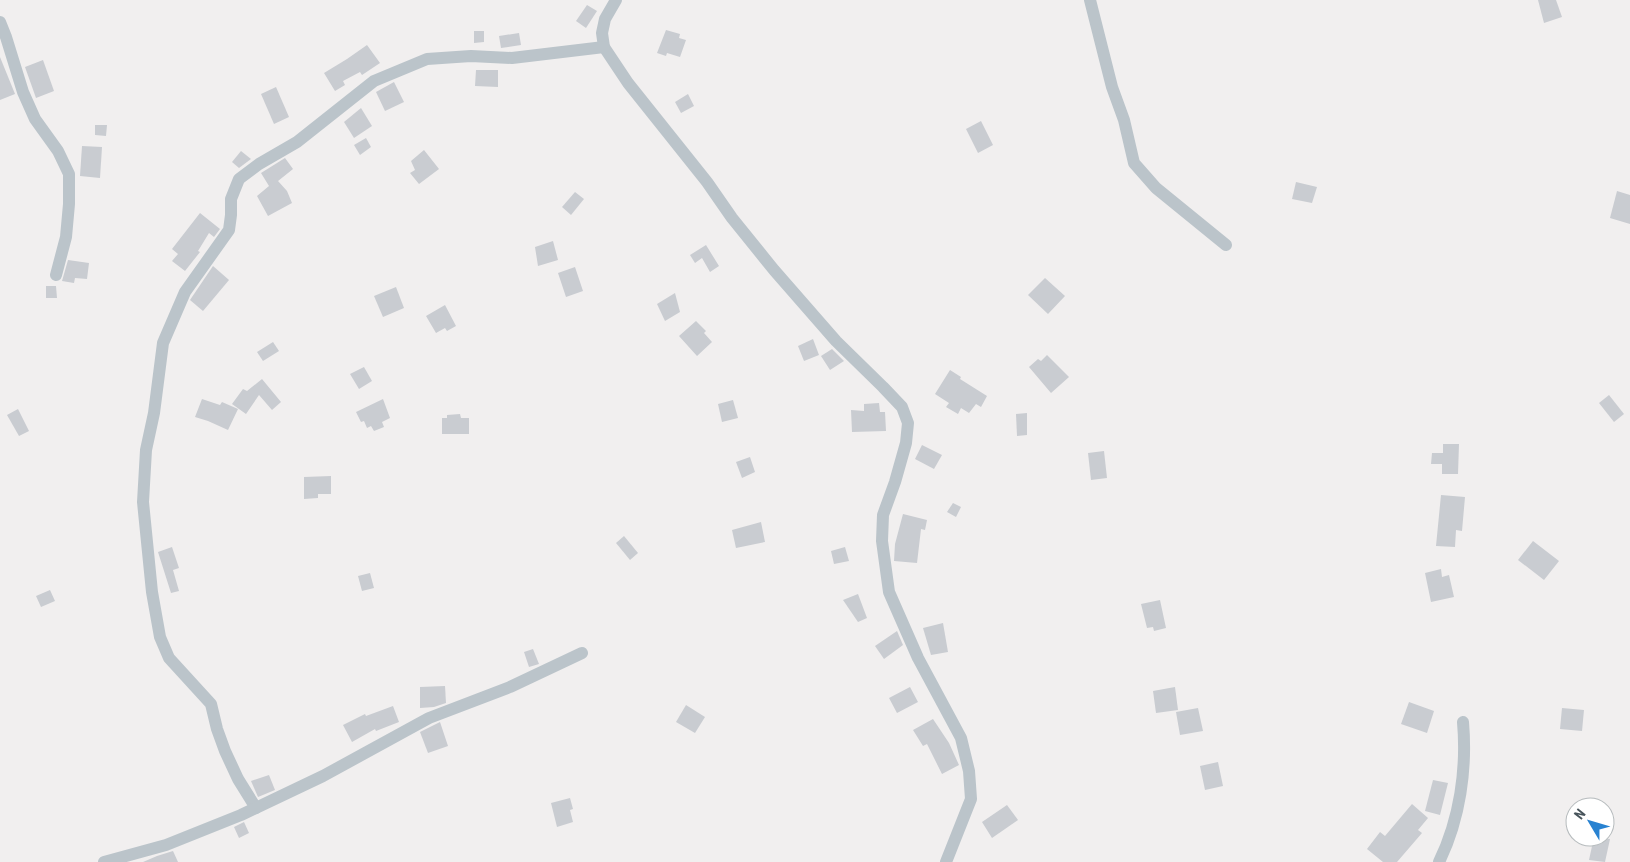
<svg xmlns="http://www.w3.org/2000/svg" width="1630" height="862" viewBox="0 0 1630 862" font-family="'Roboto Condensed',sans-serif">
	<rect width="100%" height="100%" fill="#f1efef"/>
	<!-- building -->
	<g fill="#c9ccd1">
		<path d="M1538,0h18l6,17 -18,6z"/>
		<path d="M587,5l10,6 -11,17 -10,-7z"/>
		<path d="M666,30l14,4 -1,4 7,2 -6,17 -13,-4 -1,3 -9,-3z"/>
		<path d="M474,31h10v11l-10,1z"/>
		<path d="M519,33l2,12 -20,3 -2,-12z"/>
		<path d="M367,45l13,18 -18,12 -2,-3 -17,9 2,4 -10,6 -11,-18 23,-14z"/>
		<path d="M0,57l15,37 -15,6z"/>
		<path d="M43,60l11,31 -18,7 -11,-31z"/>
		<path d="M476,70h22v17l-23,-1z"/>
		<path d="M394,82l10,20 -19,9 -9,-19z"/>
		<path d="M276,87l13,30 -15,7 -13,-30z"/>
		<path d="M688,94l6,12 -13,7 -6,-11z"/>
		<path d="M361,108l11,18 -18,12 -10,-16z"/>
		<path d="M981,121l12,24 -15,8 -12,-24z"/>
		<path d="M95,125h12l-1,11 -11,-1z"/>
		<path d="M366,138l5,9 -11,8 -6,-10z"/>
		<path d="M82,146l20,1 -2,31 -20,-2z"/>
		<path d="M424,150l15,19 -20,15 -9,-11 5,-3 -4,-9z"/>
		<path d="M241,151l10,8 -12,9 -7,-6z"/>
		<path d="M285,158l8,11 -15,12 9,10 5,12 -24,13 -11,-20 12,-10 -8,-13z"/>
		<path d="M1296,182l21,5 -5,16 -20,-4z"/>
		<path d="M1617,191l13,4v29l-20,-6z"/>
		<path d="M575,192l9,7 -13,16 -9,-8z"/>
		<path d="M200,213l20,16 -6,8 -5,-4 -11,18 2,1 -15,19 -13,-10 6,-7 -6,-5z"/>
		<path d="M553,241l5,19 -20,6 -3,-19z"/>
		<path d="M706,245l13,21 -9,6 -8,-14 -7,5 -5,-8z"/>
		<path d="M68,260l21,3 -2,16 -12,-1 -1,5 -12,-2z"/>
		<path d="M213,266l16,14 -26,31 -13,-11z"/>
		<path d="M575,267l8,24 -17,6 -8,-24z"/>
		<path d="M1045,278l20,18 -17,18 -20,-19z"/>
		<path d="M46,286h10l1,12h-11z"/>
		<path d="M396,287l8,21 -21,9 -9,-21z"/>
		<path d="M675,293l5,19 -15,9 -8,-17z"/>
		<path d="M445,305l11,21 -9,5 -2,-3 -9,5 -10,-17z"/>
		<path d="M696,321l10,10 -2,2 8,9 -15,14 -18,-20z"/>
		<path d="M813,339l6,16 -15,6 -6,-15z"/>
		<path d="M273,342l6,9 -16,10 -6,-9z"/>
		<path d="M832,349l12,12 -14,9 -9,-14z"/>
		<path d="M1047,355l22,22 -18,16 -22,-26 9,-8 3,2z"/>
		<path d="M364,367l8,14 -13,8 -9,-15z"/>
		<path d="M950,370l11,7 -1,2 27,17 -6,11 -5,-3 -7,9 -8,-5 -3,6 -12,-7 3,-4 -14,-9z"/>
		<path d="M262,379l19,23 -9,8 -13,-15 -13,19 -14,-10 11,-15 4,2z"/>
		<path d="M1609,395l15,19 -10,8 -15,-19z"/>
		<path d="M202,399l18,6 2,-3 16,7 -10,21 -20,-9 -13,-4z"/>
		<path d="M383,399l7,19 -8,4 2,5 -10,4 -3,-5 -4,2 -3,-7 -3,1 -5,-10z"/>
		<path d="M733,400l5,18 -16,4 -4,-18z"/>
		<path d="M879,403l1,9h5l1,19 -34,1 -1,-22 13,1v-7z"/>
		<path d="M18,409l11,22 -10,5 -12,-21z"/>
		<path d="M1027,413v22l-10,1 -1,-22z"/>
		<path d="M460,414l1,4h8v16h-27v-16h5v-3z"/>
		<path d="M1443,444h16l-1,30h-16v-10h-11l1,-11h11z"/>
		<path d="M922,445l20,10 -8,14 -19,-10z"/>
		<path d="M1104,451l3,27 -16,2 -3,-27z"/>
		<path d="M750,457l5,15 -13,6 -6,-16z"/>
		<path d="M331,476v18h-13v4l-14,1v-22z"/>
		<path d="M1441,495l24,2 -3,34 -6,-1 -1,17 -19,-1z"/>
		<path d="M953,503l8,4 -5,10 -9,-5z"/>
		<path d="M903,514l24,6 -2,10 -4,-1 -4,34 -23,-2 1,-17z"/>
		<path d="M761,522l4,20 -29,6 -4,-18z"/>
		<path d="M624,536l14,17 -8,7 -14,-17z"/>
		<path d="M1533,541l26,20 -15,19 -26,-20z"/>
		<path d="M172,547l7,21 -6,2 6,21 -8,2 -13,-41z"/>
		<path d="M845,547l4,14 -15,3 -3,-13z"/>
		<path d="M1441,569l1,8 7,-2 5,22 -23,5 -6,-29z"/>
		<path d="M370,573l4,15 -12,3 -4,-15z"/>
		<path d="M50,590l5,11 -14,6 -5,-11z"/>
		<path d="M858,594l9,24 -9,4 -15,-22z"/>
		<path d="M1160,600l6,28 -12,3 -1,-4 -6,1 -6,-24z"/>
		<path d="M943,623l5,29 -17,3 -8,-27z"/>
		<path d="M897,631l6,14 -19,14 -9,-13z"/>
		<path d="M533,649l6,15 -10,3 -5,-15z"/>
		<path d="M445,686l1,17 -12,4 -14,1v-21z"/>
		<path d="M910,687l8,15 -21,11 -8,-15z"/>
		<path d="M1175,687l3,23 -22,3 -3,-22z"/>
		<path d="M1409,702l25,9 -7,22 -26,-9z"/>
		<path d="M686,705l19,12 -10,16 -19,-11z"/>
		<path d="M393,706l6,16 -23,9 -1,-2 -23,13 -9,-17 22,-11 1,2z"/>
		<path d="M1198,708l5,23 -23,4 -4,-23z"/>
		<path d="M1562,708l22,2 -2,21 -22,-2z"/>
		<path d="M933,719l16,24 10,22 -17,9 -15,-30 -4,2 -10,-16z"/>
		<path d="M440,722l8,24 -20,7 -8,-21z"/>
		<path d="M1218,762l5,24 -18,4 -5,-24z"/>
		<path d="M269,775l6,15 -17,7 -7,-16z"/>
		<path d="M1433,780l15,3 -8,32 -15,-4z"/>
		<path d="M570,798l3,11 -3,1 3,12 -16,5 -6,-24z"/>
		<path d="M1412,804l16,14 -10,12 4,3 -25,29h-14l-16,-13 13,-17 5,4z"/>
		<path d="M1007,805l11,15 -26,18 -10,-16z"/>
		<path d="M244,822l5,11 -10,5 -5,-11z"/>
		<path d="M1594,837l16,2 -5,23 -16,-2z"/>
		<path d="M173,851l5,11h-35l14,-6z"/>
	</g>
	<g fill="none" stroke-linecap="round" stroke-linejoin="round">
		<!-- street -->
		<g stroke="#bbc4ca" stroke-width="12">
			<path d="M616,0l-11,19 -3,14 2,14 24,36 79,99 25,36 42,52 62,71 47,46 19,20 6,16 -2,20 -11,39 -12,33 -1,26 7,51 29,66 43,80 8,33 2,28 -25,63"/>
			<path d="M1090,0l22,87 12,33 10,43 22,25 70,57"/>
			<path d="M0,22l6,15 17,55 12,27 23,32 11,23v30l-3,33 -10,38"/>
			<path d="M256,808l-18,-29 -13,-28 -8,-22 -6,-25 -42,-46 -9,-21 -8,-45 -9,-90 3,-52 8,-37 9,-70 22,-51 44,-62 2,-15v-16l8,-20 20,-15 38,-22 77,-61 53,-22 44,-3 41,2 92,-11"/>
			<path d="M104,862l62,-17 75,-30 82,-39 106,-58 81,-31 72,-34"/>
			<path d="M1439,862c21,-43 28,-93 24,-140"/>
		</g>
	</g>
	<!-- north arrow -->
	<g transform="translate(1590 822) rotate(308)"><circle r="24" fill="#ffffff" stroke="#b6bbbd"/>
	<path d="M0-4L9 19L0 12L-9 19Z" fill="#2882d1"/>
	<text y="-8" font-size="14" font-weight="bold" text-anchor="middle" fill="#48545b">N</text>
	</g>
</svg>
